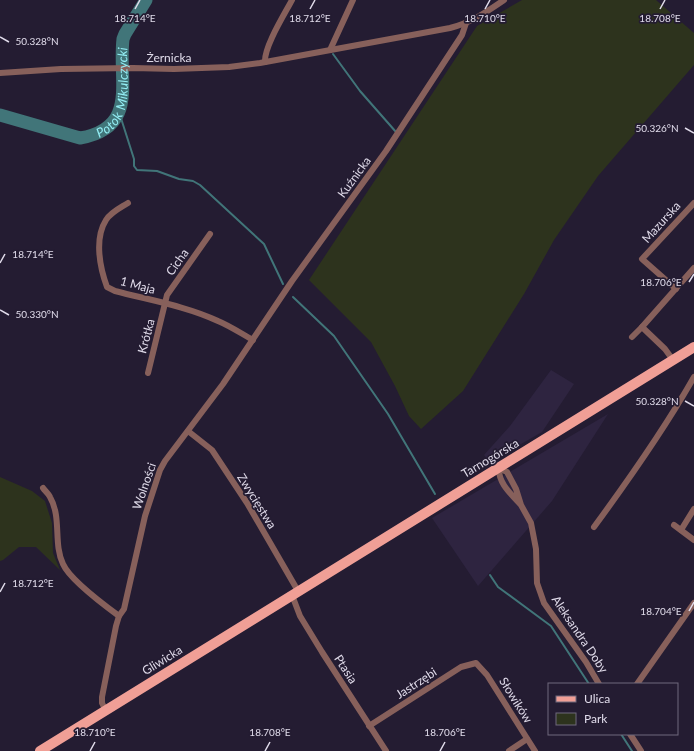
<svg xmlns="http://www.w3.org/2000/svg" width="694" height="751" viewBox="0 0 694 751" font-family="Lato,sans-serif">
	<rect width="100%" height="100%" fill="#241c32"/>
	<!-- built -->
	<g fill="#2e2440">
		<path d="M551,370l23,14 -32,48 -52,30 -6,-7 26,-29z"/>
		<path d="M608,414l-56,87 -74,85 -46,-68z"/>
	</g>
	<!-- green -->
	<g fill="#2d331d">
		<path d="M522,0h134l38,33v32l-96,111 -44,64 -30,54 -61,97 -42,38 -12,-13 -14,-30 -24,-44 -62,-62 168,-254z"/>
		<path d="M0,477l32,14 13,10 7,22 1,30 7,17 -24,-23h-17l-16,13 -3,1z"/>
	</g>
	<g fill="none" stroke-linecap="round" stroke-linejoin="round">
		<!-- stream -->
		<g stroke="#417579" stroke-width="2">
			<path d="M333,54l27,37 36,41"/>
			<path d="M119,112l15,47v7l3,4 20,1 22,8 14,2 7,4 64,59 19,40"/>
			<path d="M293,297l41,39 54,78 47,80"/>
			<path d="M490,575l8,12 53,39 38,58"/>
			<path d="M621,734l11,17"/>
		</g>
		<!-- river -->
		<path stroke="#417579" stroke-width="13" id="s1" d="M0,115l80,23c59,-10 38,-57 43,-99l2,-5 21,-34"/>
		<!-- street -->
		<g stroke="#87605b" stroke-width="6">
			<path d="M330,50l23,-50"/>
			<path d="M265,62c-1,-15 19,-47 27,-62"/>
			<path d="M0,73l61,-4 72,-1 41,1 55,-2 31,-4 190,-35c22,-6 35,-15 54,-28"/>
			<path d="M128,203c-8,5 -17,9 -22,17 -12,19 -6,48 1,67l8,4c34,9 71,15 103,30 12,5 24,13 35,19"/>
			<path d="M676,289l-34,-30 52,-56"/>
			<path d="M632,337l10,-10"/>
			<path d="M673,360l-8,-11 -23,-22 52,-59"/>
			<path d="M148,373l19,-78 43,-61"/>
			<path d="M188,431l24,19 35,53 51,88"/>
			<path d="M43,488c2,3 6,6 7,9 12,21 3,46 13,67 7,16 41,41 56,52"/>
			<path d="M521,505c-10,-11 -23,-22 -22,-37l8,4 9,17 5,16 10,18 5,26 1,34 7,20 42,59 13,22"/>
			<path d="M674,525l20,15"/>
			<path d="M594,527c36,-49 70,-97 100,-150"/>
			<path d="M681,530l13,-21"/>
			<path d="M292,595l8,21 22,36 64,99"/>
			<path d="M637,684l57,-81"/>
			<path d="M106,711l-4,-8v-6l14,-71 3,-10 5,-7 21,-93 15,-46 5,-9 58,-77 69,-103 94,-130 76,-116 4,-12"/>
			<path d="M369,726l92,-59 15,-4 11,12 48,76"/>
			<path d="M630,734l11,17"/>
			<path d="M509,751l18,-12"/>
		</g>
		<!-- primary -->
		<path stroke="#f09f96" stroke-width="10" d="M40,751l654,-404"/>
	</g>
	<!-- ticks -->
	<path fill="none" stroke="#e0dbea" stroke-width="1.5" d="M135,9l5,-9M310,9l5,-9M485,9l5,-9M660,9l5,-9M0,37l9,5M685,128l9,5M0,263l5,-9M689,282l5,-8M0,310l9,5M685,401l9,5M0,592l5,-9M689,611l5,-9M90,751l5,-9M265,751l5,-9M440,751l5,-9"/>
	<g text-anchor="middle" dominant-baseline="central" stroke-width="3.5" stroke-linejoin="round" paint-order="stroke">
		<!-- street labels -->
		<g font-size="12" fill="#e0dbea" stroke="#241c32">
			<text x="169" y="57">Żernicka</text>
			<text transform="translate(354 177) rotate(-54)">Kuźnicka</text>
			<text transform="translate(661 222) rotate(-48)">Mazurska</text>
			<text transform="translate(177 262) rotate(-55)">Cicha</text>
			<text transform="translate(138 285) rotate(15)">1 Maja</text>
			<text transform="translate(146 336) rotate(-75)">Krótka</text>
			<text transform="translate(490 458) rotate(-31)">Tarnogórska</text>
			<text transform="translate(144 486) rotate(-71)">Wolności</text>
			<text transform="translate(257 501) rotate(58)">Zwycięstwa</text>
			<text transform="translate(580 634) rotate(56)">Aleksandra Doby</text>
			<text transform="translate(162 660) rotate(-32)">Gliwicka</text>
			<text transform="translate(346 669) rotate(57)">Ptasia</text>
			<text transform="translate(416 683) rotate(-33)">Jastrzębi</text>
			<text transform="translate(516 700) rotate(58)">Słowików</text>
		</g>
		<!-- water labels -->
		<g font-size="13" font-style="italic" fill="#94eef5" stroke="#241c32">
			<text stroke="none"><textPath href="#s1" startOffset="149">Potok Mikulczycki</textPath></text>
		</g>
	</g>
	<g font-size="10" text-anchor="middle" fill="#e0dbea" stroke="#241c32" stroke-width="3.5" stroke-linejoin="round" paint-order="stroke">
		<text x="135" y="22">18.714°E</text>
		<text x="310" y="22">18.712°E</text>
		<text x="485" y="22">18.710°E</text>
		<text x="660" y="22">18.708°E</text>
		<text x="37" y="45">50.328°N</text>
		<text x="657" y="132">50.326°N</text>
		<text x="33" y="258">18.714°E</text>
		<text x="661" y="286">18.706°E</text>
		<text x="37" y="318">50.330°N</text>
		<text x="657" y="405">50.328°N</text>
		<text x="33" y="587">18.712°E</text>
		<text x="661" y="615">18.704°E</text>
		<text x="95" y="736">18.710°E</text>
		<text x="270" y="736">18.708°E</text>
		<text x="445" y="736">18.706°E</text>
	</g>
	<!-- legend -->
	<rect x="548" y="683" width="130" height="52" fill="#241c32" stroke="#6f687c"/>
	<rect x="556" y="696" width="20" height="6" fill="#f09f96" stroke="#6f687c"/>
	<text x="584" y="703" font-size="12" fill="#e0dbea">Ulica</text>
	<rect x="556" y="713" width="20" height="12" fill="#2d331d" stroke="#6f687c"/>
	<text x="584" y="723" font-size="12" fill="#e0dbea">Park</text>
</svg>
